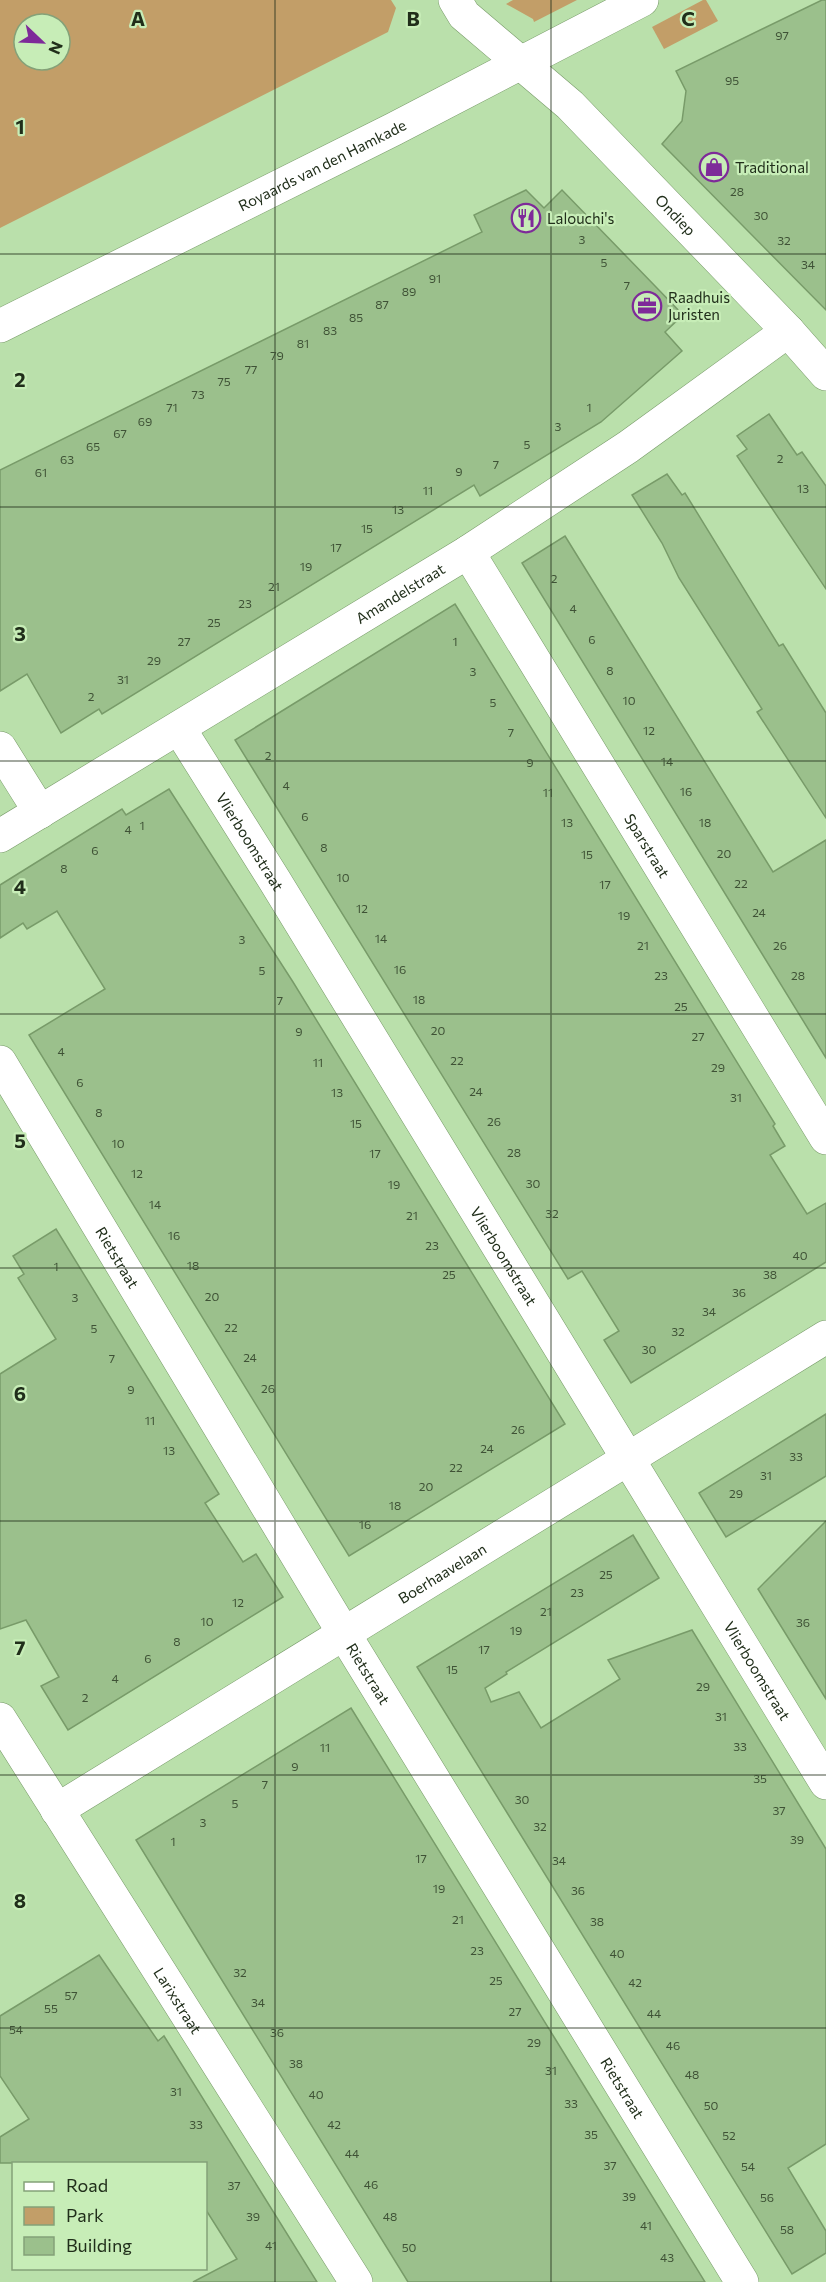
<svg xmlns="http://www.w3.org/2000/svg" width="826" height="2282" viewBox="0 0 826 2282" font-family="Commissioner,sans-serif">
	<rect width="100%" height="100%" fill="#bae0ab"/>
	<!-- green -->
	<g fill="#c29e68" fill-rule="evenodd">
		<path d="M0,0h391l5,8 -8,24 -388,196zM24,24h36v36h-36z"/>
		<path d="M513,0h64l-43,22 -1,-3 -27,-15z"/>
		<path d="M703,0h3l12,21 -54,28 -12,-22z"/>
	</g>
	<!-- building -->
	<g fill="#9bc08c" stroke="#789b69" stroke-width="1.5">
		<path d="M822,0h4v310l-164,-166 20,-23 4,-30 -10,-20z"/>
		<path d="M526,190l18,18 18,-18 94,97 27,28 -18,17 17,19 -81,71 -121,74 -6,-11 -372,229 -3,-5 -38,24 -34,-59 -27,17v-221l482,-238 -8,-17z"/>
		<path d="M769,414l28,41 5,-3 24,34v103l-89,-133 10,-7 -10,-13z"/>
		<path d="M667,474l15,21 3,-2 94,153 4,-2 43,69v105l-69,-106 5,-3 -83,-131 -17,-35 -30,-48z"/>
		<path d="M565,536l208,336 53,-32v218l-304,-495z"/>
		<path d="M455,604l320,520 -2,2 12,20 -15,9 37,59 19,-11v59l-195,121 -27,-43 15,-9 -37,-60 -14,8 -333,-539z"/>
		<path d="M169,789l124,193 272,442 -216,132 -320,-521 76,-46 -48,-78 -30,18 -4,-6 -23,15v-53l122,-76 4,6z"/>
		<path d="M56,1229l163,265 -14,9 38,59 13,-8 27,43 -215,133 -27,-44 18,-9 -33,-57 -26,9v-255l56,-35 -38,-61 6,-4 -11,-18z"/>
		<path d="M826,1414v62l-100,61 -27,-44z"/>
		<path d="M826,1521v178l-68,-110z"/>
		<path d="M633,1535l26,43 -153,94 1,2 -22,14 6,14 28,-10 22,36 79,-49 -12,-19 84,-30 134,219v295l-38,24 38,63v22l-34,21 -375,-607z"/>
		<path d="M351,1708l203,329 151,245h-297l-196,-318 -76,-124z"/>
		<path d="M99,1955l59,86 6,-5 153,246h-124l44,-23 -31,-49v-47h-206v-26l29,-18 -29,-43v-60z"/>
	</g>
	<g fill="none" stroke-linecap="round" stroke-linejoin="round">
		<!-- minor casing -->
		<g stroke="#779a68" stroke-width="34">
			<g id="minor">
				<path id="s1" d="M455,0l9,15 106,90 218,226 38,43"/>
				<path id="s2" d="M0,326l394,-197 248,-129"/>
				<path id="s3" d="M468,552l358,586"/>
				<path id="s4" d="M179,728l96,153 551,902"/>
				<path d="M0,748l40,64"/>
				<path id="s5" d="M0,836l468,-284 160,-105 160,-116"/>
				<path id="s6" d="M0,1062l343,570 399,650"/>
				<path id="s7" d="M0,1719l356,563"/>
				<path id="s8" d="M57,1810l769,-473"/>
			</g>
		</g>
		<!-- minor -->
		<use href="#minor" stroke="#fff" stroke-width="33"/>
	</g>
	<!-- grid -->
	<path fill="none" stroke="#202e1a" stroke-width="1.5" stroke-opacity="0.55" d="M275,0v2282M551,0v2282M0,254h826M0,507h826M0,761h826M0,1014h826M0,1268h826M0,1521h826M0,1775h826M0,2028h826"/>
	<!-- icons -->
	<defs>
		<g id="shop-ring" transform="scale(1.5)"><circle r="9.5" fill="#c7edb7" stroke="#7e2a99" stroke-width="1.5"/><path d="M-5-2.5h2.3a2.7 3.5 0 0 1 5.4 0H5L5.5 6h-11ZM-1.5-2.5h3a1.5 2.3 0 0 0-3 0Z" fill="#7e2a99"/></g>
		<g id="restaurant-ring" transform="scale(1.5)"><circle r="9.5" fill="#c7edb7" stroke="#7e2a99" stroke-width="1.5"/><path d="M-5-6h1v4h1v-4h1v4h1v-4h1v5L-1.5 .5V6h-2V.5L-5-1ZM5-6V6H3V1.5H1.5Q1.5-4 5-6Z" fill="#7e2a99"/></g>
		<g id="office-ring" transform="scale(1.5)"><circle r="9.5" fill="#c7edb7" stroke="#7e2a99" stroke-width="1.5"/><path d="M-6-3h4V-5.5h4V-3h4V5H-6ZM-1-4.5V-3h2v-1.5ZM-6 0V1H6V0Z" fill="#7e2a99"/></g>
	</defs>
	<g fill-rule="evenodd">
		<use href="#shop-ring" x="714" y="167"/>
		<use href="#restaurant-ring" x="526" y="218"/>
		<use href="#office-ring" x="647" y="306"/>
	</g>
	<g text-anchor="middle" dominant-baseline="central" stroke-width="4.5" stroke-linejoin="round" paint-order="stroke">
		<!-- number labels -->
		<g font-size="12" fill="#3f5236">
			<text x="782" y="35">97</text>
			<text x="732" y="80">95</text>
			<text x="737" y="191">28</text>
			<text x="761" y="215">30</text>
			<text x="582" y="239">3</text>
			<text x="784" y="240">32</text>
			<text x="604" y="262">5</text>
			<text x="808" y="264">34</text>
			<text x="435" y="278">91</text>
			<text x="627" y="285">7</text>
			<text x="409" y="291">89</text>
			<text x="382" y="304">87</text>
			<text x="356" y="317">85</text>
			<text x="330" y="330">83</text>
			<text x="303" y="343">81</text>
			<text x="277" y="355">79</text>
			<text x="251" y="369">77</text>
			<text x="224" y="381">75</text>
			<text x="198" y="394">73</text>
			<text x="172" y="407">71</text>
			<text x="589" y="407">1</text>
			<text x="145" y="421">69</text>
			<text x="558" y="426">3</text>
			<text x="120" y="433">67</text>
			<text x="527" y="444">5</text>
			<text x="93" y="446">65</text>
			<text x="780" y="458">2</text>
			<text x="67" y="459">63</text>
			<text x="496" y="464">7</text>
			<text x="459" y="471">9</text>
			<text x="41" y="472">61</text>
			<text x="803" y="488">13</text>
			<text x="428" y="490">11</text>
			<text x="398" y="509">13</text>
			<text x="367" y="528">15</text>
			<text x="336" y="547">17</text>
			<text x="306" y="566">19</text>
			<text x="554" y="578">2</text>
			<text x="274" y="586">21</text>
			<text x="245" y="603">23</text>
			<text x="573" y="608">4</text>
			<text x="214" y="622">25</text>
			<text x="592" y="639">6</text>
			<text x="184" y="641">27</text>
			<text x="455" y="641">1</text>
			<text x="154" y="660">29</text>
			<text x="610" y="670">8</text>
			<text x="473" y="671">3</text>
			<text x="123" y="679">31</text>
			<text x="91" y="696">2</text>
			<text x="629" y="700">10</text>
			<text x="493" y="702">5</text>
			<text x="649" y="730">12</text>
			<text x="511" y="732">7</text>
			<text x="268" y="755">2</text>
			<text x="667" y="761">14</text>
			<text x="530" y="762">9</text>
			<text x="286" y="785">4</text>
			<text x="686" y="791">16</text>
			<text x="548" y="792">11</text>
			<text x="305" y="816">6</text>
			<text x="567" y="822">13</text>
			<text x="705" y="822">18</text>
			<text x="142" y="825">1</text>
			<text x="128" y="829">4</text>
			<text x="324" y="847">8</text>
			<text x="95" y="850">6</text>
			<text x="724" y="853">20</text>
			<text x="587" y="854">15</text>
			<text x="64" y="868">8</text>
			<text x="343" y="877">10</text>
			<text x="741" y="883">22</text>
			<text x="605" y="884">17</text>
			<text x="362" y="908">12</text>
			<text x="759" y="912">24</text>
			<text x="624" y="915">19</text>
			<text x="381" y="938">14</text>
			<text x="242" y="939">3</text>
			<text x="643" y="945">21</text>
			<text x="780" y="945">26</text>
			<text x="400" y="969">16</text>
			<text x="262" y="970">5</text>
			<text x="661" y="975">23</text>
			<text x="798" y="975">28</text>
			<text x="419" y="999">18</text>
			<text x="280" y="1000">7</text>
			<text x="681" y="1006">25</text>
			<text x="438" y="1030">20</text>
			<text x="299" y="1031">9</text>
			<text x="698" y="1036">27</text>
			<text x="61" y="1051">4</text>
			<text x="457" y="1060">22</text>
			<text x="318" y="1062">11</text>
			<text x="718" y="1067">29</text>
			<text x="80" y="1082">6</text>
			<text x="476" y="1091">24</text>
			<text x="337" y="1092">13</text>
			<text x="736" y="1097">31</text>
			<text x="99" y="1112">8</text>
			<text x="494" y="1121">26</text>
			<text x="356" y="1123">15</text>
			<text x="118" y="1143">10</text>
			<text x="514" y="1152">28</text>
			<text x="375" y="1153">17</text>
			<text x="137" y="1173">12</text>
			<text x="533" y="1183">30</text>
			<text x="394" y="1184">19</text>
			<text x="155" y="1204">14</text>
			<text x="552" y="1213">32</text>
			<text x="412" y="1215">21</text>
			<text x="174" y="1235">16</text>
			<text x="432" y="1245">23</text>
			<text x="800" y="1255">40</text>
			<text x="193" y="1265">18</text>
			<text x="56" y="1266">1</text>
			<text x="449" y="1274">25</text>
			<text x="770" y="1274">38</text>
			<text x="739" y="1292">36</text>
			<text x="212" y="1296">20</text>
			<text x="75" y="1297">3</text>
			<text x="709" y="1311">34</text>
			<text x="231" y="1327">22</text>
			<text x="94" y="1328">5</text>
			<text x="678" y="1331">32</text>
			<text x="649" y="1349">30</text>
			<text x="250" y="1357">24</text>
			<text x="112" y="1358">7</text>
			<text x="268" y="1388">26</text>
			<text x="131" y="1389">9</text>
			<text x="150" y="1420">11</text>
			<text x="518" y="1429">26</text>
			<text x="487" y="1448">24</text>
			<text x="169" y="1450">13</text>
			<text x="796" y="1456">33</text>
			<text x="456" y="1467">22</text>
			<text x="766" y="1475">31</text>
			<text x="426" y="1486">20</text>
			<text x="736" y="1493">29</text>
			<text x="395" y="1505">18</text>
			<text x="365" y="1524">16</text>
			<text x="606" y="1574">25</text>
			<text x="577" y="1592">23</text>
			<text x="238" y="1602">12</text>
			<text x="546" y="1611">21</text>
			<text x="207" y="1621">10</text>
			<text x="803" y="1622">36</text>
			<text x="516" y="1630">19</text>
			<text x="177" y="1641">8</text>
			<text x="484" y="1649">17</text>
			<text x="148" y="1658">6</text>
			<text x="452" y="1669">15</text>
			<text x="115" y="1678">4</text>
			<text x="703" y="1686">29</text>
			<text x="85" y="1697">2</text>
			<text x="721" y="1716">31</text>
			<text x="740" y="1746">33</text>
			<text x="325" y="1747">11</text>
			<text x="295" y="1766">9</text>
			<text x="760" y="1778">35</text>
			<text x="265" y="1784">7</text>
			<text x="522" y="1799">30</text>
			<text x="235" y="1803">5</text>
			<text x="779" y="1810">37</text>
			<text x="203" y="1822">3</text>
			<text x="540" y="1826">32</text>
			<text x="797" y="1839">39</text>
			<text x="173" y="1841">1</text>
			<text x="421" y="1858">17</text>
			<text x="559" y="1860">34</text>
			<text x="439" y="1888">19</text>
			<text x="578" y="1890">36</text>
			<text x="458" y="1919">21</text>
			<text x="597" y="1921">38</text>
			<text x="477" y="1950">23</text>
			<text x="617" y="1953">40</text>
			<text x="240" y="1972">32</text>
			<text x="496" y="1980">25</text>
			<text x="635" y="1982">42</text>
			<text x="71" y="1995">57</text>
			<text x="258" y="2002">34</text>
			<text x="51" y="2008">55</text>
			<text x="515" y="2011">27</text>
			<text x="654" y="2013">44</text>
			<text x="16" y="2029">54</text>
			<text x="277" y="2032">36</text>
			<text x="534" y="2042">29</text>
			<text x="673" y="2045">46</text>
			<text x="296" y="2063">38</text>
			<text x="551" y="2070">31</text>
			<text x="692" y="2074">48</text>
			<text x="176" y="2091">31</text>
			<text x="316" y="2094">40</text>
			<text x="571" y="2103">33</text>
			<text x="711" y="2105">50</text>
			<text x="196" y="2124">33</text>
			<text x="334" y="2124">42</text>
			<text x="591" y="2134">35</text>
			<text x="729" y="2135">52</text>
			<text x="352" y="2153">44</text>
			<text x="610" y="2165">37</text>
			<text x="748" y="2166">54</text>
			<text x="371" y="2184">46</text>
			<text x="234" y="2185">37</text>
			<text x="629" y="2196">39</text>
			<text x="767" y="2197">56</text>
			<text x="253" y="2216">39</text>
			<text x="390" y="2216">48</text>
			<text x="646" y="2225">41</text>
			<text x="787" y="2229">58</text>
			<text x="271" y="2245">41</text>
			<text x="409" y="2247">50</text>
			<text x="667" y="2257">43</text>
		</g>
		<!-- street labels -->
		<g font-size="15" fill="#202e1a" stroke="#c7edb7">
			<text stroke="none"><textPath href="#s2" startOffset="360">Royaards van den Hamkade</textPath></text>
			<text stroke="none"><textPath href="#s1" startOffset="309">Ondiep</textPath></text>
			<text stroke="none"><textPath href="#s5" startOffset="468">Amandelstraat</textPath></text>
			<text stroke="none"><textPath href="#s4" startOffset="134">Vlierboomstraat</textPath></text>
			<text stroke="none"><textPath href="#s3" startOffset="344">Sparstraat</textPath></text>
			<text stroke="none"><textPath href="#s4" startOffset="620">Vlierboomstraat</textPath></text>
			<text stroke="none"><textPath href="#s6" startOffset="228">Rietstraat</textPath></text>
			<text stroke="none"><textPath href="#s8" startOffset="452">Boerhaavelaan</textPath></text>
			<text stroke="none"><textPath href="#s4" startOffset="1106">Vlierboomstraat</textPath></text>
			<text stroke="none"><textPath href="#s6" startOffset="714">Rietstraat</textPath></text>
			<text stroke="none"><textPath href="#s7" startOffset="333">Larixstraat</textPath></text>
			<text stroke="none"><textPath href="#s6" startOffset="1200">Rietstraat</textPath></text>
		</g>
		<!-- poi labels -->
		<g font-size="15" fill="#202e1a" stroke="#c7edb7" text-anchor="start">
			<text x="735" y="167">Traditional</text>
			<text x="547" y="218">Lalouchi's</text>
			<text x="668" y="297">Raadhuis<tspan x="668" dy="17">Juristen</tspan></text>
		</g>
	</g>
	<g font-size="20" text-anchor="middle" font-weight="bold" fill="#202e1a" stroke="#c7edb7" stroke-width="4.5" stroke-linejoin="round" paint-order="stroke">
		<text x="138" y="26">A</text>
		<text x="413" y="26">B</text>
		<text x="688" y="26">C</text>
		<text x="20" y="134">1</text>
		<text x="20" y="387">2</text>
		<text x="20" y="641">3</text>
		<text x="20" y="894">4</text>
		<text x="20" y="1148">5</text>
		<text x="20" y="1401">6</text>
		<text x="20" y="1655">7</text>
		<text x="20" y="1908">8</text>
	</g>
	<!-- legend -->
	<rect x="12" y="2162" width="195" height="108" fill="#c7edb7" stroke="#84a178" stroke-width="1.5"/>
	<rect x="24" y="2182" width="30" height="9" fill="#ffffff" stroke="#84a178" stroke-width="1.5"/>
	<text x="66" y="2192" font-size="18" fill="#202e1a">Road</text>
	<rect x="24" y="2207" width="30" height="18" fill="#c29e68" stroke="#84a178" stroke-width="1.5"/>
	<text x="66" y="2222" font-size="18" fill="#202e1a">Park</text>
	<rect x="24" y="2237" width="30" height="18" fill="#9bc08c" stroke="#84a178" stroke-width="1.5"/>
	<text x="66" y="2252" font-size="18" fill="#202e1a">Building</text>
	<!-- north arrow -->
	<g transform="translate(42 42) rotate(113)"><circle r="28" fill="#c7edb7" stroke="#84a178" stroke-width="1.5"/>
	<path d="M0-4.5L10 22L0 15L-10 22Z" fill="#7e2a99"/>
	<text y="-9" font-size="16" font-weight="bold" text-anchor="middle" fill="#202e1a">N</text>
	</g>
</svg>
